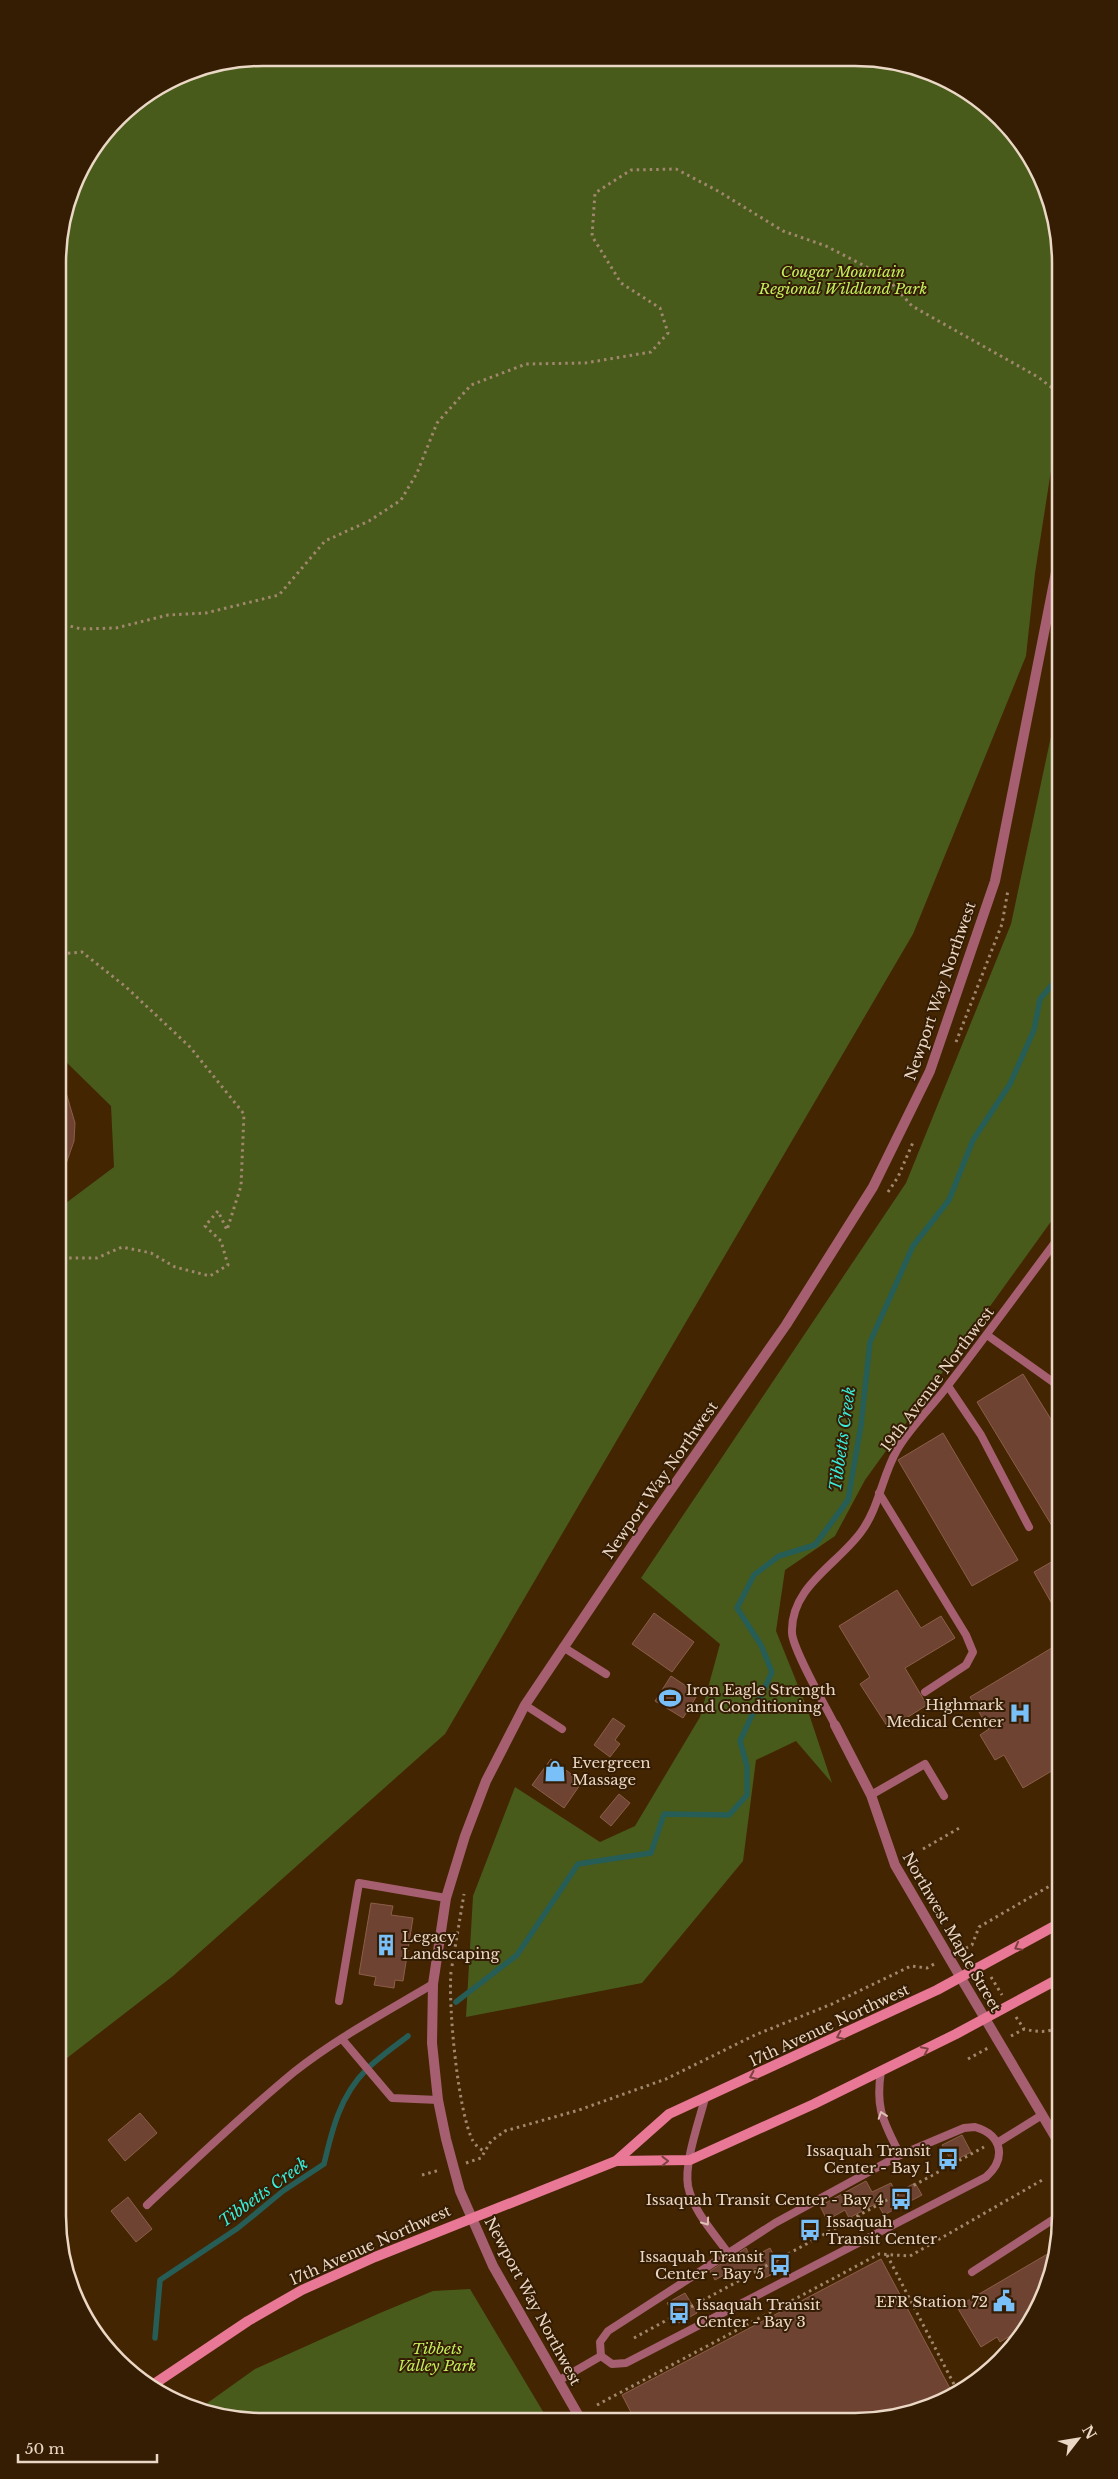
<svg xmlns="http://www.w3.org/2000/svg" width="1118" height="2479" viewBox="0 0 1118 2479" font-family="'Libre Baskerville',serif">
	<rect width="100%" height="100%" fill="#442501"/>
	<!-- green -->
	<g fill="#485b1b">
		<path d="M263,58l632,3 51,18 45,30 42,51 20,50 7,53v150l-25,160 -9,83 -113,278 -468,800 -272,242 -115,89v-856l56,-42 -3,-61 -53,-52v-804l21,-78 48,-63 58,-36z"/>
		<path d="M1060,694v515l-195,271 -30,56 -50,34 -9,61 31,77 25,75 -36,-42 -40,19 -13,101 -101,122 -176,34 7,-121 42,-109 85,55 35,-16 65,-109 20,-73 -79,-66 265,-395 105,-259z"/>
		<path d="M470,2289l78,131 -325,-2 -24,-9 56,-40 125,-56 53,-22z"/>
	</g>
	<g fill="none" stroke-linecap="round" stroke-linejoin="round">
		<!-- stream -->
		<g stroke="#265d56" stroke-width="5.5">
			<path d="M456,2002l61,-47 61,-91 73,-11 13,-39 65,1 18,-20v-29l-7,-25 32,-69 -11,-27 -24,-37 17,-33 25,-19 36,-11 33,-45 13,-75 9,-83 43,-96 36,-46 24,-60 37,-56 24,-54 6,-31 20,-24"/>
			<path d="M155,2338l5,-58 78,-52 45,-37 41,-27c8,-34 16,-68 42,-94 12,-12 28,-23 42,-34"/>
		</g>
	</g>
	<!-- building -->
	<g fill="#6e4331" stroke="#8b5e4a">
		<path d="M58,1079h4l13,44 -1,18 -14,40 -2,-1z"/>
		<path d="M1023,1374l37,60v105l-83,-137z"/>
		<path d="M943,1433l75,127 -46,26 -74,-126z"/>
		<path d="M1060,1557v61l-26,-46z"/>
		<path d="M897,1590l24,38 20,-12 14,22 -50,30 22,37 -38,24 -29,-45 10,-7 -31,-51z"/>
		<path d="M654,1613l40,29 -22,30 -40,-28z"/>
		<path d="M1060,1643v123l-37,22 -19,-33 -9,5 -15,-25 9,-6 -19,-32z"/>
		<path d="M671,1676l27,18 -15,24 -28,-17z"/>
		<path d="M613,1718l12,8 -10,14 5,4 -10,13 -16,-12z"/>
		<path d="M551,1759l31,23 -18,26 -32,-23z"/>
		<path d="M619,1794l11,9 -19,23 -11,-9z"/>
		<path d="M371,1903l22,3 -2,9 22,3 -10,63 -8,-1 -1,8 -20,-3 2,-8 -17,-3z"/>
		<path d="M140,2113l17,20 -32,28 -17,-21z"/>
		<path d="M962,2135l9,17 -19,10 -10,-17z"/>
		<path d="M866,2181l6,11 19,-9 5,10 19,-10 7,12 -38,20 -7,-12 -28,15 -4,-8 -18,10 -7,-14z"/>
		<path d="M128,2197l24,32 -16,13 -25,-31z"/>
		<path d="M746,2248l5,10 19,-10 11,22 -19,9 -6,-11 -19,10 -4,-8 -18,10 -5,-9z"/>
		<path d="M1056,2249l-11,45 -20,33 -25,15 -3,-5 -16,10 -24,-40z"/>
		<path d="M881,2259l72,135 -45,20 -53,8 -220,-2 -13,-25z"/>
		<path d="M685,2293l12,20 -18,10 -12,-20z"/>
	</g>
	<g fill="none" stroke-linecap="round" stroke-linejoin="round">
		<!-- path -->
		<g stroke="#a0876d" stroke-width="3" stroke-dasharray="2.5 4" stroke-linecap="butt">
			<path d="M1026,152l4,13 10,12"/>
			<path d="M58,623l23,6 35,-1 52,-13 38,-2 73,-18 46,-54 44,-20 32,-21 16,-27 20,-50 34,-38 55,-21 59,-1 66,-11 17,-19 -8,-25 -39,-25 -29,-47 3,-43 36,-23 45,-1 42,22 65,40 43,15 60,31 26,29 126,71 22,17"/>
			<path d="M956,1042l46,-118 6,-34"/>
			<path d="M888,1192l10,-15 16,-37"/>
			<path d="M58,1264l9,-6h30l25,-11 29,6 24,14 35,9 18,-11 -7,-24 -16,-15 13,-15 9,19 14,-44 3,-72 -54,-67 -64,-60 -44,-35 -24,2"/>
			<path d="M923,1849l38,-22"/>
			<path d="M960,1951l12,-6 7,-18 81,-47"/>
			<path d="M452,1966l12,-72"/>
			<path d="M451,1972c-3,33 7,141 22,169 3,5 7,8 11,10"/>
			<path d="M991,1977l11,18"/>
			<path d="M1016,2017l8,12c12,3 24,4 36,-2"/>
			<path d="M1011,2036l13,-7"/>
			<path d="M968,2059l20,-11"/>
			<path d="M466,2163l15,-5 10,-17 14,-10 74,-21 87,-31 89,-44 77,-31 79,-38 16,2 9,-5"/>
			<path d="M422,2175l18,-5"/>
			<path d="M858,2216l6,10"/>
			<path d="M887,2255l71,137"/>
			<path d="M634,2338l350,-191"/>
			<path d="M597,2405l282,-151 31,2 134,-77"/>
		</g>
		<!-- service -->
		<g stroke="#a55f70" stroke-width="8">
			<path d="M987,1335l73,52"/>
			<path d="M948,1386l33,49 48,92"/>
			<path d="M879,1493l87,142 7,17 -7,13 -41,27"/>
			<path d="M563,1647l43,27"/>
			<path d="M525,1705l37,24"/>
			<path d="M835,1725c-9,-18 -42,-75 -43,-92 -2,-46 45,-68 69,-101 18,-24 21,-56 36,-82 14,-24 36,-44 52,-66 38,-49 74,-99 111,-148"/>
			<path d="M871,1795l54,-31 19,32"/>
			<path d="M339,2001l20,-118 87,15"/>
			<path d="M342,2039l50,59 46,2"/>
			<path d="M881,2071c-6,39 3,51 19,84"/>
			<path d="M705,2098c-6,24 -21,64 -17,88 5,25 26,47 40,67"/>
			<path d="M975,2127c27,8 32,31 11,50l-360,186 -14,1 -11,-8 -1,-14 8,-11 167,-108 125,-68 64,-27z"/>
			<path d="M997,2143l45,-28"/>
			<path d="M147,2205c48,-45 96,-91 147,-133 43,-34 92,-60 139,-88"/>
			<path d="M972,2272l88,-57"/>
			<path d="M558,2381l43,-25"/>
		</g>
		<!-- minor -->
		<path stroke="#a55f70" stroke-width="10" d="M835,1725l36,70 24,70 66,113"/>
		<!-- tertiary -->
		<g stroke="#a55f70" stroke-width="10">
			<path d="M961,1978l99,167"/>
			<path d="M581,2420l-88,-154 -33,-75 -14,-52 -8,-39 -6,-57 1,-59 13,-86 19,-62 21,-55 39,-76 117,-174 144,-206 87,-138 57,-116 65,-190 65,-329"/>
		</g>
		<!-- secondary -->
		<g stroke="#e87896" stroke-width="10">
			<path d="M616,2161l74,-1 124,-56 142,-70 104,-56"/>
			<path d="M151,2386l97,-65 54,-31 73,-33 241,-96 53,-47 268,-124 123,-67"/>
		</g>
	</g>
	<!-- one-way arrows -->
	<defs><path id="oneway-chevron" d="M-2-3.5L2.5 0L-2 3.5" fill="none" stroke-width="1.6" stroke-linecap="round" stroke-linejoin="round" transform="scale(1.25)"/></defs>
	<g stroke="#7d413e">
		<use href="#oneway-chevron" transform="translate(1018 1947) rotate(151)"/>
		<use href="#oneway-chevron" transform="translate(840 2036) rotate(155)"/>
		<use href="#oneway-chevron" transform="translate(925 2050) rotate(-26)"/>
		<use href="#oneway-chevron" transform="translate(753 2076) rotate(156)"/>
		<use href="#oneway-chevron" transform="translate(665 2161) rotate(-1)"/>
	</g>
	<g stroke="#ddbfb4">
		<use href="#oneway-chevron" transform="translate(882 2115) rotate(-109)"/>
		<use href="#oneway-chevron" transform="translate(706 2222) rotate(55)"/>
	</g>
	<!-- icons -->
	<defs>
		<g id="stadium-bare" transform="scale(1.725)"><path d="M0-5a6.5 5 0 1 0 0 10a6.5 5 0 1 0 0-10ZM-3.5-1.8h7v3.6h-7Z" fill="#79bff8" stroke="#351d04" stroke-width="2.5" paint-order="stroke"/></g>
		<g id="hospital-bare" transform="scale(1.725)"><path d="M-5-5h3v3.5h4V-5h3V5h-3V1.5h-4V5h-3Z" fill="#79bff8" stroke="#351d04" stroke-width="2.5" paint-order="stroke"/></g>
		<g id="shop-bare" transform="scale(1.725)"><path d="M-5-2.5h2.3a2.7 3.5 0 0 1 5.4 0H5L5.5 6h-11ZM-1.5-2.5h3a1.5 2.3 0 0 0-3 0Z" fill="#79bff8" stroke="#351d04" stroke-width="2.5" paint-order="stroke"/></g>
		<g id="building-bare" transform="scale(1.725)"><path d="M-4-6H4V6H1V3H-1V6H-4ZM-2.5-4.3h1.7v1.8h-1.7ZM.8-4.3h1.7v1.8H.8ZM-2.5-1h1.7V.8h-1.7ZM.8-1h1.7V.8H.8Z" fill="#79bff8" stroke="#351d04" stroke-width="2.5" paint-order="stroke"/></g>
		<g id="bus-bare" transform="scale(1.725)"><path d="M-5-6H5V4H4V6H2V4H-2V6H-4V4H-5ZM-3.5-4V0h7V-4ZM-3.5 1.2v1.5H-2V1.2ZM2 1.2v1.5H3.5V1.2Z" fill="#79bff8" stroke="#351d04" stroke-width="2.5" paint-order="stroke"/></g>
		<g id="civic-bare" transform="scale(1.725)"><path d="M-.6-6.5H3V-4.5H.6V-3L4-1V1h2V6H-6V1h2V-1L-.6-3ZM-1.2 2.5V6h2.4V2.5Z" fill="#79bff8" stroke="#351d04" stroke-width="2.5" paint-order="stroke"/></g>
	</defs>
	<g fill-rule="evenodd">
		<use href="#stadium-bare" x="670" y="1698"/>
		<use href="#hospital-bare" x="1020" y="1713"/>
		<use href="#shop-bare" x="555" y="1771"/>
		<use href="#building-bare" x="386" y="1945"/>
		<use href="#bus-bare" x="948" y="2159"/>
		<use href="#bus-bare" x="901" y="2199"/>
		<use href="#bus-bare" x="810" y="2230"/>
		<use href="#bus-bare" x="780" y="2265"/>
		<use href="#civic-bare" x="1004" y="2301"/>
		<use href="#bus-bare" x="679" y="2313"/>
	</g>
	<g text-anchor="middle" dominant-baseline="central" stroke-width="4" stroke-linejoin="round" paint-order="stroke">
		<!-- park labels -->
		<g font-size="15" font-style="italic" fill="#c2ee5c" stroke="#351d04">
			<text x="843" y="271">Cougar Mountain<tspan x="843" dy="17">Regional Wildland Park</tspan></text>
			<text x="437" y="2348">Tibbets<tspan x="437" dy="17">Valley Park</tspan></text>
		</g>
		<!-- street labels -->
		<g font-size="15" fill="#ebd7c5" stroke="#351d04">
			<text transform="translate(940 991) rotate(-71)">Newport Way Northwest</text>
			<text transform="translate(937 1379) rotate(-53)">19th Avenue Northwest</text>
			<text transform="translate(660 1480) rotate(-55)">Newport Way Northwest</text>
			<text transform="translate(952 1932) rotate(60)">Northwest Maple Street</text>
			<text transform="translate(829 2025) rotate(-25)">17th Avenue Northwest</text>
			<text transform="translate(370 2245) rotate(-24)">17th Avenue Northwest</text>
			<text transform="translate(533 2301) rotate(62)">Newport Way Northwest</text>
		</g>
		<!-- poi labels -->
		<g font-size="15" fill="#ebd7c5" stroke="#351d04" text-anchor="start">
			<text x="686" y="1689">Iron Eagle Strength<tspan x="686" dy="17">and Conditioning</tspan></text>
			<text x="1004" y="1704" text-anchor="end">Highmark<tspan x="1004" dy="17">Medical Center</tspan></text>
			<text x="572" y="1762">Evergreen<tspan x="572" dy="17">Massage</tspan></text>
			<text x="402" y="1936">Legacy<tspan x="402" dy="17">Landscaping</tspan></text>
			<text x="931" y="2150" text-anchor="end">Issaquah Transit<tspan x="931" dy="17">Center - Bay 1</tspan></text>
			<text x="884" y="2199" text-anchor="end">Issaquah Transit Center - Bay 4</text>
			<text x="826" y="2221">Issaquah<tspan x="826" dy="17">Transit Center</tspan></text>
			<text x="764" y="2256" text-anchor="end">Issaquah Transit<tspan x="764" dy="17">Center - Bay 5</tspan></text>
			<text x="988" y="2301" text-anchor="end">EFR Station 72</text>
			<text x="696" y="2304">Issaquah Transit<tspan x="696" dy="17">Center - Bay 3</tspan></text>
		</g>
		<!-- water labels -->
		<g font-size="16" font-style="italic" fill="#37eedb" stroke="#351d04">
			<text transform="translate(842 1439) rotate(-82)">Tibbetts Creek</text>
			<text transform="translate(263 2192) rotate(-36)">Tibbetts Creek</text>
		</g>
	</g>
	<!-- crop -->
	<path d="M0 0H1118V2479H0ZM263 66H855A197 197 0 0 1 1052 263V2216A197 197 0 0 1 855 2413H263A197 197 0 0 1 66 2216V263A197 197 0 0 1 263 66Z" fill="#351d04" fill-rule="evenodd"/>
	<path fill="none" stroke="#ebd7c5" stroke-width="2.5" d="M263 66H855A197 197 0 0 1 1052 263V2216A197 197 0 0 1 855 2413H263A197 197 0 0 1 66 2216V263A197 197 0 0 1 263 66Z"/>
	<!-- north arrow -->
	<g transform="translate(1078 2439) rotate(59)" stroke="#351d04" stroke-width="4" paint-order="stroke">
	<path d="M0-4L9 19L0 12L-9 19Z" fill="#ebd7c5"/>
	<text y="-8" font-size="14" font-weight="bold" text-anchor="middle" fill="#ebd7c5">N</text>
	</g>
	<!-- scale -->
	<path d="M18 2454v8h139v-8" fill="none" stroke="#ebd7c5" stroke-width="2.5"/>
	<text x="25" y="2454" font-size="15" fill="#ebd7c5" stroke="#351d04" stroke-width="4" paint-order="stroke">50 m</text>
</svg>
